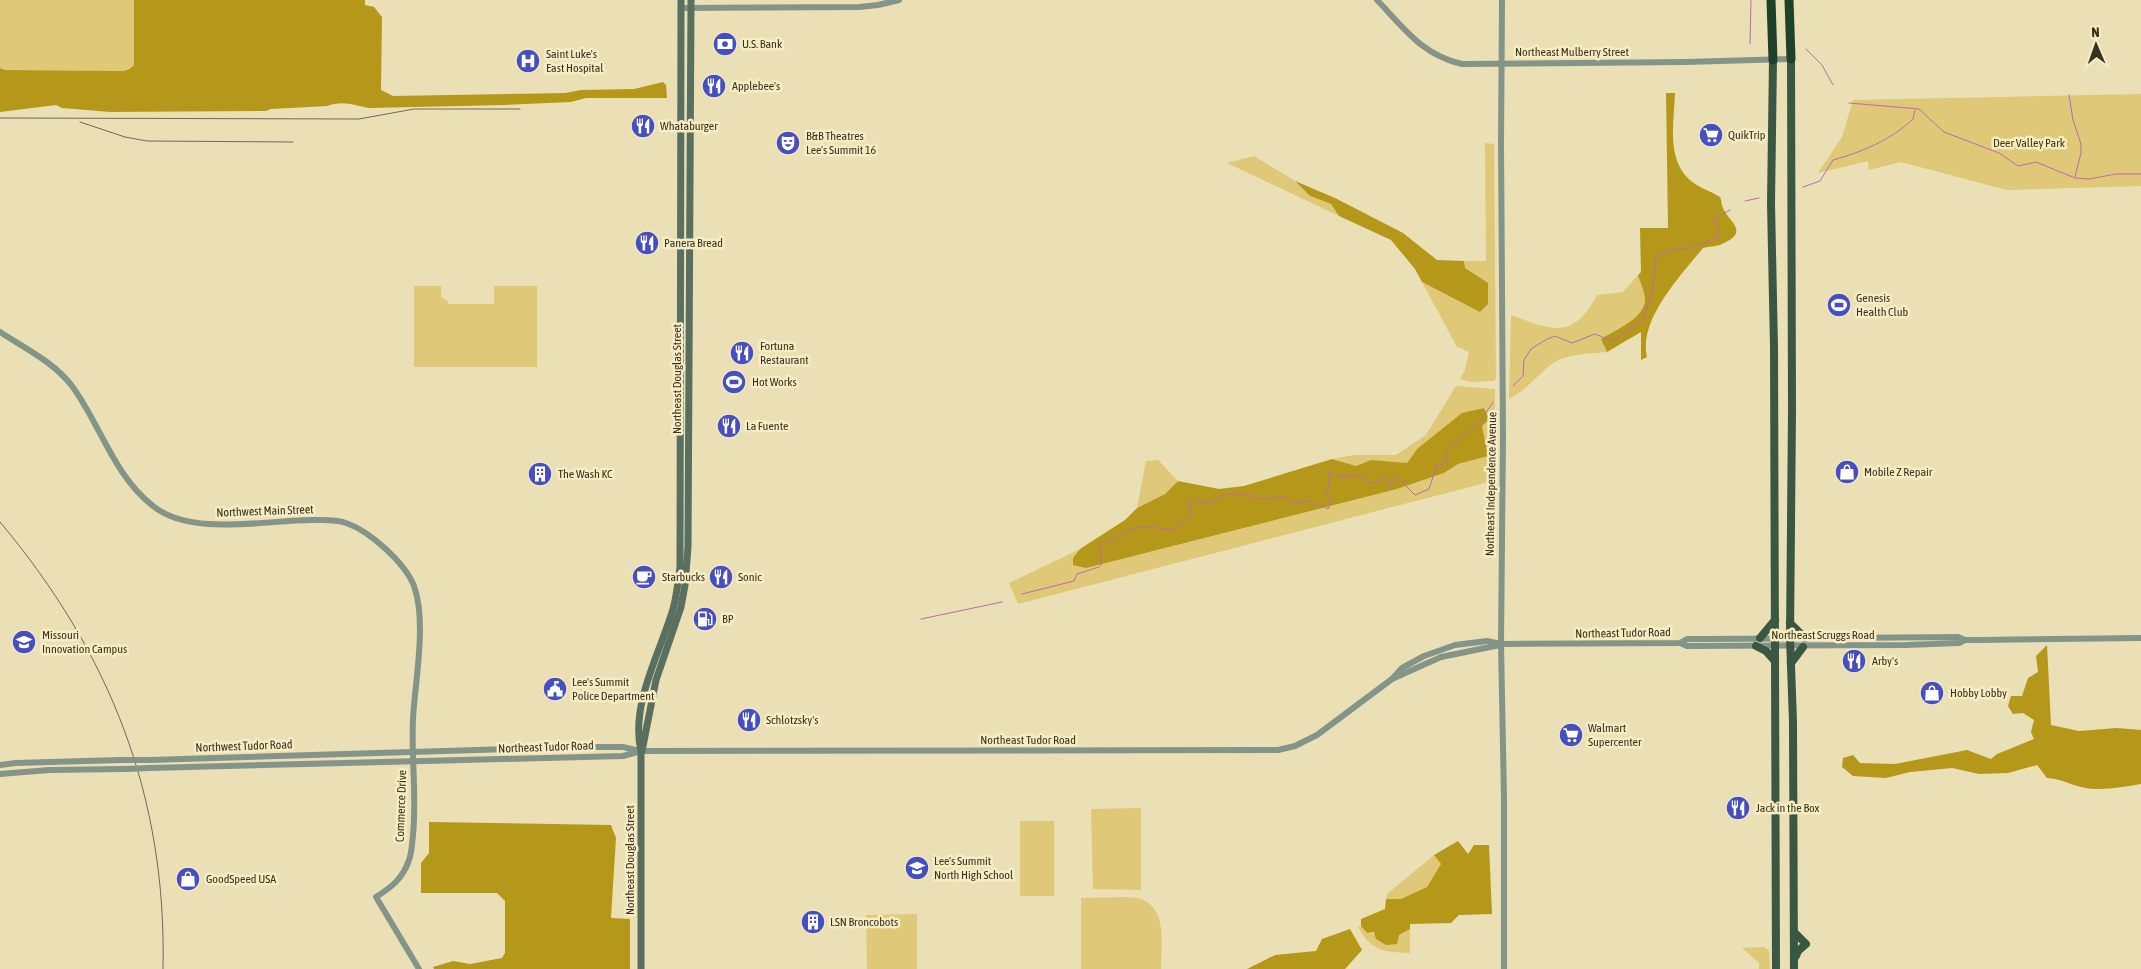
<svg xmlns="http://www.w3.org/2000/svg" width="2141" height="969" viewBox="0 0 2141 969" font-family="'Asap Condensed',sans-serif">
	<rect width="100%" height="100%" fill="#ebdfb5"/>
	<!-- green -->
	<g fill="#dfc878">
		<path d="M0,0h134v65l-11,6 -118,-1 -5,-2z"/>
		<path d="M2141,94v92l-134,4 -106,-28 -32,8 -1,-9 -50,12 24,-36 11,-37z"/>
		<path d="M1485,143l9,1 2,235 -3,2 -21,1 -12,-3 5,-9 4,-18 -12,-5 -35,-65 58,30 8,-29 -23,-15 -1,-7h22z"/>
		<path d="M1254,156l41,25 15,15 21,8 8,12 -112,-53z"/>
		<path d="M1638,275c2,7 6,15 7,23 1,20 -30,32 -44,41l6,13c-20,2 -43,1 -59,15 -13,11 -23,24 -39,32l2,-84c41,15 62,26 86,-20l26,-3z"/>
		<path d="M414,286h27v11l7,4v3h46v-18h43v81h-123z"/>
		<path d="M1456,386l39,3 -1,121 -4,1 -1,-29 -471,122 -9,-21 71,-34 -7,9 131,-21 193,-48 47,-16 14,-9 29,-8 -5,-30 -65,23 -10,14 -36,-3 -15,6 -24,-7 23,-4h41l30,-20z"/>
		<path d="M1158,460l20,21 -13,13 -28,14 9,-47z"/>
		<path d="M1141,808v82l-48,-1 -2,-80z"/>
		<rect x="1020" y="821" width="34" height="75"/>
		<path d="M1434,855l7,9 -14,23 -26,12h-15l1,-5z"/>
		<path d="M1125,897c5,1 11,0 16,2 27,10 20,47 20,70h-80v-71z"/>
		<path d="M917,914v55h-50l-1,-54z"/>
		<path d="M1361,926l6,7 32,2 11,-6v24c-26,-1 -39,-2 -52,-26z"/>
		<path d="M1764,947l5,4 1,18h-11v-6l-17,-15z"/>
	</g>
	<!-- forest -->
	<g fill="#b5971a">
		<path d="M134,0h231v5l9,2 8,10 -1,73 12,6 172,-3 16,-3 53,-1 29,-7 3,3 1,13h-81l-15,4 -68,3 -134,3c-15,-3 -27,-8 -42,-2l-56,3 -5,2 -156,1 -48,-4 -6,-3 -56,7v-44l5,2 118,1 6,-2 5,-4z"/>
		<path d="M1666,93h9c-1,32 -10,70 20,91 8,5 17,8 25,13 2,4 1,8 3,11 5,13 28,24 -1,36 -6,3 -13,2 -19,4 -22,27 -65,72 -56,109l-6,3v-28l-34,20 -6,-13c14,-9 45,-21 44,-41 -1,-8 -5,-16 -7,-23l3,-3 -1,-44h28z"/>
		<path d="M1295,181l40,17 68,35 34,27 27,1 1,7 23,15v21l-8,8 -58,-30 -7,-13 -24,-29 -52,-24 -8,-12 -21,-8z"/>
		<path d="M1484,408l5,11 -7,7 6,30 -30,8 -14,9 -47,16 -311,79 -13,-3v-7l7,-9 45,-29 12,-12 28,-14 13,-13 41,8 25,-3 88,-27 24,7 15,-6 36,3 10,-14 45,-36z"/>
		<path d="M2047,645l4,80 28,6 38,-3 24,2v54c-20,3 -40,8 -60,3 -13,-3 -19,-8 -34,-9l-10,-13 -29,8 -29,1 -27,-6 -42,4 -24,6 -33,-2 -11,-9 1,-9 10,-3 7,8 35,1 72,-14 24,9 6,-5 37,-15 -3,-7 3,-12 -11,-7 -10,1 -5,-8 3,-10h11l6,-18 10,-6 -2,-16z"/>
		<path d="M429,822l182,3 5,13 -5,80 19,1v50h-196l-1,-2 20,-6 17,3 32,-6 3,-5v-52l-8,-8h-76v-30l8,-10z"/>
		<path d="M1458,841l10,13 6,-9h15l3,69 -33,1 -8,8 -41,1v5l-11,6 -2,9 -11,1 -10,-6 -2,-7 -7,1 -6,-7v-7l24,-10 1,-10h15l26,-12 14,-23 -7,-9z"/>
		<path d="M1350,929l12,21 -17,19h-98l28,-14 41,-4 6,-12z"/>
	</g>
	<g fill="none" stroke-linecap="round" stroke-linejoin="round">
		<!-- stream -->
		<g stroke="#bd6bae" stroke-width="1">
			<path d="M1750,44l1,-44"/>
			<path d="M1806,49l16,16 11,20"/>
			<path d="M2069,95l4,25 8,24v9l-6,24"/>
			<path d="M1849,103l70,6 25,23 55,21 19,13 18,-4 39,16 14,1 27,-5h25"/>
			<path d="M1803,187l17,-6 13,-21c29,-8 58,-20 80,-41l2,-9"/>
			<path d="M1745,201l14,-3"/>
			<path d="M1513,386l10,-10 1,-16 7,-11 16,-10 8,-3 17,7 23,-9 17,7 31,-21 9,-28 4,-35 15,-7 20,-2 28,-11 1,-6 -7,-12 17,-9"/>
			<path d="M1022,594l52,-13 3,-7 22,-7 3,-3 -2,-17c30,-20 35,-23 72,-17l20,-15 -4,-13 6,-4 5,4 11,1 16,-9h18l17,5 21,-2 15,6 14,-2 6,6 5,-2 6,4 4,-10 -6,-6 3,-5v-16l13,5 17,-2 10,8h8l8,-6 5,10 7,-10 18,18 14,-6 8,-24 9,-2 1,-12 32,-28 14,-21"/>
			<path d="M921,619l81,-17"/>
		</g>
		<!-- tertiary -->
		<g stroke="#849489" stroke-width="6">
			<path d="M1377,0c27,28 45,55 85,64l224,-2 105,-3"/>
			<path d="M1502,0l-1,143 2,293 -2,208 3,154v171"/>
			<path d="M681,8l178,-1 19,-2 21,-5"/>
			<path d="M0,332c24,16 54,30 72,54 28,38 42,90 81,120 38,31 113,14 159,14 11,0 24,-1 34,3 24,8 59,40 68,63 13,36 1,95 -1,133 -2,38 4,77 0,116 -1,8 -1,17 -4,25 -6,18 -17,27 -33,37l43,72"/>
			<path d="M1680,643l7,3 219,-1 53,-2 6,-3"/>
			<path d="M1392,679l49,-22 59,-12"/>
			<path d="M150,760l428,-13h45l17,4"/>
			<path d="M0,765l16,-2 105,-3"/>
			<path d="M150,768l473,-12 18,-5 637,-1 17,-4 22,-11 75,-56 10,-11 22,-12 31,-11 32,-4 14,3 179,-1 7,-4h16l255,-2 7,3h15l161,-2"/>
			<path d="M0,774l49,-4 75,-1"/>
		</g>
		<!-- secondary -->
		<g stroke="#597060" stroke-width="7">
			<path d="M642,751l14,-71 25,-73 4,-22 3,-38 3,-547"/>
			<path d="M641,969v-218c-11,-46 19,-98 32,-142 4,-14 5,-28 7,-42l1,-567"/>
		</g>
		<!-- primary -->
		<g stroke="#3a5743" stroke-width="8">
			<path d="M1791,59l1,351 -2,228 3,84 1,247"/>
			<path d="M1773,60l-2,143 3,144 2,622"/>
			<path d="M1790,623l15,15"/>
			<path d="M1760,638l15,-18"/>
			<path d="M1756,646l10,5 9,10"/>
			<path d="M1791,663l12,-16"/>
			<path d="M1794,932l12,12 -8,7 -2,5"/>
		</g>
		<!-- motorway -->
		<g stroke="#1e412b" stroke-width="9">
			<path d="M1771,0l2,60"/>
			<path d="M1789,0l2,59"/>
		</g>
		<!-- rail -->
		<g stroke="#726b52" stroke-width="1">
			<path d="M0,118l359,1 55,-10h106"/>
			<path d="M80,122l45,15 22,4 146,1"/>
			<path d="M0,522c110,131 167,275 163,447"/>
		</g>
		<!-- tertiary-bridge -->
		<g stroke="#849489" stroke-width="6">
			<path d="M121,760h29"/>
			<path d="M124,769l26,-1"/>
		</g>
	</g>
	<!-- icons -->
	<defs>
		<g id="bank-disc" transform="scale(1.25)"><circle r="9.5" fill="#454ec3" stroke="#f8edc2"/><path d="M-6-4H6V4H-6ZM0-2.3a2.3 2.3 0 1 0 0 4.6a2.3 2.3 0 1 0 0-4.6Z" fill="#fff"/></g>
		<g id="hospital-disc" transform="scale(1.25)"><circle r="9.5" fill="#454ec3" stroke="#f8edc2"/><path d="M-5-5h3v3.5h4V-5h3V5h-3V1.5h-4V5h-3Z" fill="#fff"/></g>
		<g id="restaurant-disc" transform="scale(1.25)"><circle r="9.5" fill="#454ec3" stroke="#f8edc2"/><path d="M-5-6h1v4h1v-4h1v4h1v-4h1v5L-1.5 .5V6h-2V.5L-5-1ZM5-6V6H3V1.5H1.5Q1.5-4 5-6Z" fill="#fff"/></g>
		<g id="supermarket-disc" transform="scale(1.25)"><circle r="9.5" fill="#454ec3" stroke="#f8edc2"/><path d="M-6-5.5h2.5l.6 2H6L4.5 2H-2.5L-4.4-4H-6ZM-1.5 3.2a1.3 1.3 0 1 0 .1 0ZM3 3.2a1.3 1.3 0 1 0 .1 0Z" fill="#fff"/></g>
		<g id="theatre-disc" transform="scale(1.25)"><circle r="9.5" fill="#454ec3" stroke="#f8edc2"/><path d="M-5-5.5Q0-4 5-5.5V0Q5 5 0 6Q-5 5-5 0ZM-3.3-2.5H-1v1.5H-3.3ZM1-2.5H3.3v1.5H1ZM-2.8 1Q0 5.5 2.8 1Z" fill="#fff"/></g>
		<g id="stadium-disc" transform="scale(1.25)"><circle r="9.5" fill="#454ec3" stroke="#f8edc2"/><path d="M0-5a6.5 5 0 1 0 0 10a6.5 5 0 1 0 0-10ZM-3.5-1.8h7v3.6h-7Z" fill="#fff"/></g>
		<g id="shop-disc" transform="scale(1.25)"><circle r="9.5" fill="#454ec3" stroke="#f8edc2"/><path d="M-5-2.5h2.3a2.7 3.5 0 0 1 5.4 0H5L5.5 6h-11ZM-1.5-2.5h3a1.5 2.3 0 0 0-3 0Z" fill="#fff"/></g>
		<g id="building-disc" transform="scale(1.25)"><circle r="9.5" fill="#454ec3" stroke="#f8edc2"/><path d="M-4-6H4V6H1V3H-1V6H-4ZM-2.5-4.3h1.7v1.8h-1.7ZM.8-4.3h1.7v1.8H.8ZM-2.5-1h1.7V.8h-1.7ZM.8-1h1.7V.8H.8Z" fill="#fff"/></g>
		<g id="cafe-disc" transform="scale(1.25)"><circle r="9.5" fill="#454ec3" stroke="#f8edc2"/><path d="M-5.5-4.5H6V0H3Q3 3.5 0 3.5H-2.5Q-5.5 3.5-5.5 0ZM3-3.2v2h1.7v-2ZM-6 4.5H4V6H-6Z" fill="#fff"/></g>
		<g id="fuel-disc" transform="scale(1.25)"><circle r="9.5" fill="#454ec3" stroke="#f8edc2"/><path d="M-5.5-6h7V0h2V4h1.3V-2.5L3-4.5l.8-.8L6-3V5H2.5V1h-1V6h-7ZM-4.2-4.7v3.2H.2V-4.7Z" fill="#fff"/></g>
		<g id="school-disc" transform="scale(1.25)"><circle r="9.5" fill="#454ec3" stroke="#f8edc2"/><path d="M0-5L7-2L0 1L-7-2ZM-4 1L0 2.5L4 1V4Q0 6-4 4Z" fill="#fff"/></g>
		<g id="civic-disc" transform="scale(1.25)"><circle r="9.5" fill="#454ec3" stroke="#f8edc2"/><path d="M-.6-6.5H3V-4.5H.6V-3L4-1V1h2V6H-6V1h2V-1L-.6-3ZM-1.2 2.5V6h2.4V2.5Z" fill="#fff"/></g>
	</defs>
	<g fill-rule="evenodd">
		<use href="#bank-disc" x="725" y="44"/>
		<use href="#hospital-disc" x="528" y="61"/>
		<use href="#restaurant-disc" x="714" y="86"/>
		<use href="#restaurant-disc" x="643" y="126"/>
		<use href="#supermarket-disc" x="1711" y="135"/>
		<use href="#theatre-disc" x="788" y="143"/>
		<use href="#restaurant-disc" x="647" y="243"/>
		<use href="#stadium-disc" x="1839" y="305"/>
		<use href="#restaurant-disc" x="742" y="353"/>
		<use href="#stadium-disc" x="734" y="382"/>
		<use href="#restaurant-disc" x="729" y="426"/>
		<use href="#shop-disc" x="1847" y="472"/>
		<use href="#building-disc" x="540" y="474"/>
		<use href="#cafe-disc" x="644" y="577"/>
		<use href="#restaurant-disc" x="721" y="577"/>
		<use href="#fuel-disc" x="705" y="619"/>
		<use href="#school-disc" x="24" y="642"/>
		<use href="#restaurant-disc" x="1854" y="661"/>
		<use href="#civic-disc" x="555" y="689"/>
		<use href="#shop-disc" x="1932" y="693"/>
		<use href="#restaurant-disc" x="749" y="720"/>
		<use href="#supermarket-disc" x="1571" y="735"/>
		<use href="#restaurant-disc" x="1738" y="808"/>
		<use href="#school-disc" x="917" y="868"/>
		<use href="#shop-disc" x="188" y="879"/>
		<use href="#building-disc" x="813" y="922"/>
	</g>
	<g text-anchor="middle" dominant-baseline="central" stroke-width="5" stroke-linejoin="round" paint-order="stroke">
		<!-- poi labels -->
		<g font-size="12" fill="#373322" stroke="#f8edc2" text-anchor="start">
			<text x="742" y="44">U.S. Bank</text>
			<text x="546" y="54">Saint Luke's<tspan x="546" dy="14">East Hospital</tspan></text>
			<text x="732" y="86">Applebee's</text>
			<text x="660" y="126">Whataburger</text>
			<text x="1728" y="135">QuikTrip</text>
			<text x="806" y="136">B&amp;B Theatres<tspan x="806" dy="14">Lee's Summit 16</tspan></text>
			<text x="664" y="243">Panera Bread</text>
			<text x="1856" y="298">Genesis<tspan x="1856" dy="14">Health Club</tspan></text>
			<text x="760" y="346">Fortuna<tspan x="760" dy="14">Restaurant</tspan></text>
			<text x="752" y="382">Hot Works</text>
			<text x="746" y="426">La Fuente</text>
			<text x="1864" y="472">Mobile Z Repair</text>
			<text x="558" y="474">The Wash KC</text>
			<text x="662" y="577">Starbucks</text>
			<text x="738" y="577">Sonic</text>
			<text x="722" y="619">BP</text>
			<text x="42" y="635">Missouri<tspan x="42" dy="14">Innovation Campus</tspan></text>
			<text x="1872" y="661">Arby's</text>
			<text x="572" y="682">Lee's Summit<tspan x="572" dy="14">Police Department</tspan></text>
			<text x="1950" y="693">Hobby Lobby</text>
			<text x="766" y="720">Schlotzsky's</text>
			<text x="1588" y="728">Walmart<tspan x="1588" dy="14">Supercenter</tspan></text>
			<text x="1756" y="808">Jack in the Box</text>
			<text x="934" y="861">Lee's Summit<tspan x="934" dy="14">North High School</tspan></text>
			<text x="206" y="879">GoodSpeed USA</text>
			<text x="830" y="922">LSN Broncobots</text>
		</g>
		<!-- street labels -->
		<g font-size="12" fill="#373322" stroke="#f8edc2">
			<text x="1572" y="52">Northeast Mulberry Street</text>
			<text transform="translate(677 379) rotate(-90)">Northeast Douglas Street</text>
			<text transform="translate(1491 484) rotate(-89)">Northeast Independence Avenue</text>
			<text transform="translate(265 511) rotate(-2)">Northwest Main Street</text>
			<text transform="translate(1623 633) rotate(-1)">Northeast Tudor Road</text>
			<text x="1823" y="635">Northeast Scruggs Road</text>
			<text x="1028" y="740">Northeast Tudor Road</text>
			<text transform="translate(244 746) rotate(-2)">Northwest Tudor Road</text>
			<text transform="translate(546 747) rotate(-2)">Northeast Tudor Road</text>
			<text transform="translate(401 806) rotate(-88)">Commerce Drive</text>
			<text transform="translate(630 860) rotate(-90)">Northeast Douglas Street</text>
		</g>
		<!-- park labels -->
		<g font-size="12" fill="#413504" stroke="#f8edc2">
			<text x="2029" y="143">Deer Valley Park</text>
		</g>
	</g>
	<!-- north arrow -->
	<g transform="translate(2096 45) rotate(358)" stroke="#f8edc2" stroke-width="4" paint-order="stroke">
	<path d="M0-4L9 19L0 12L-9 19Z" fill="#373322"/>
	<text y="-8" font-size="14" font-weight="bold" text-anchor="middle" fill="#373322">N</text>
	</g>
</svg>
